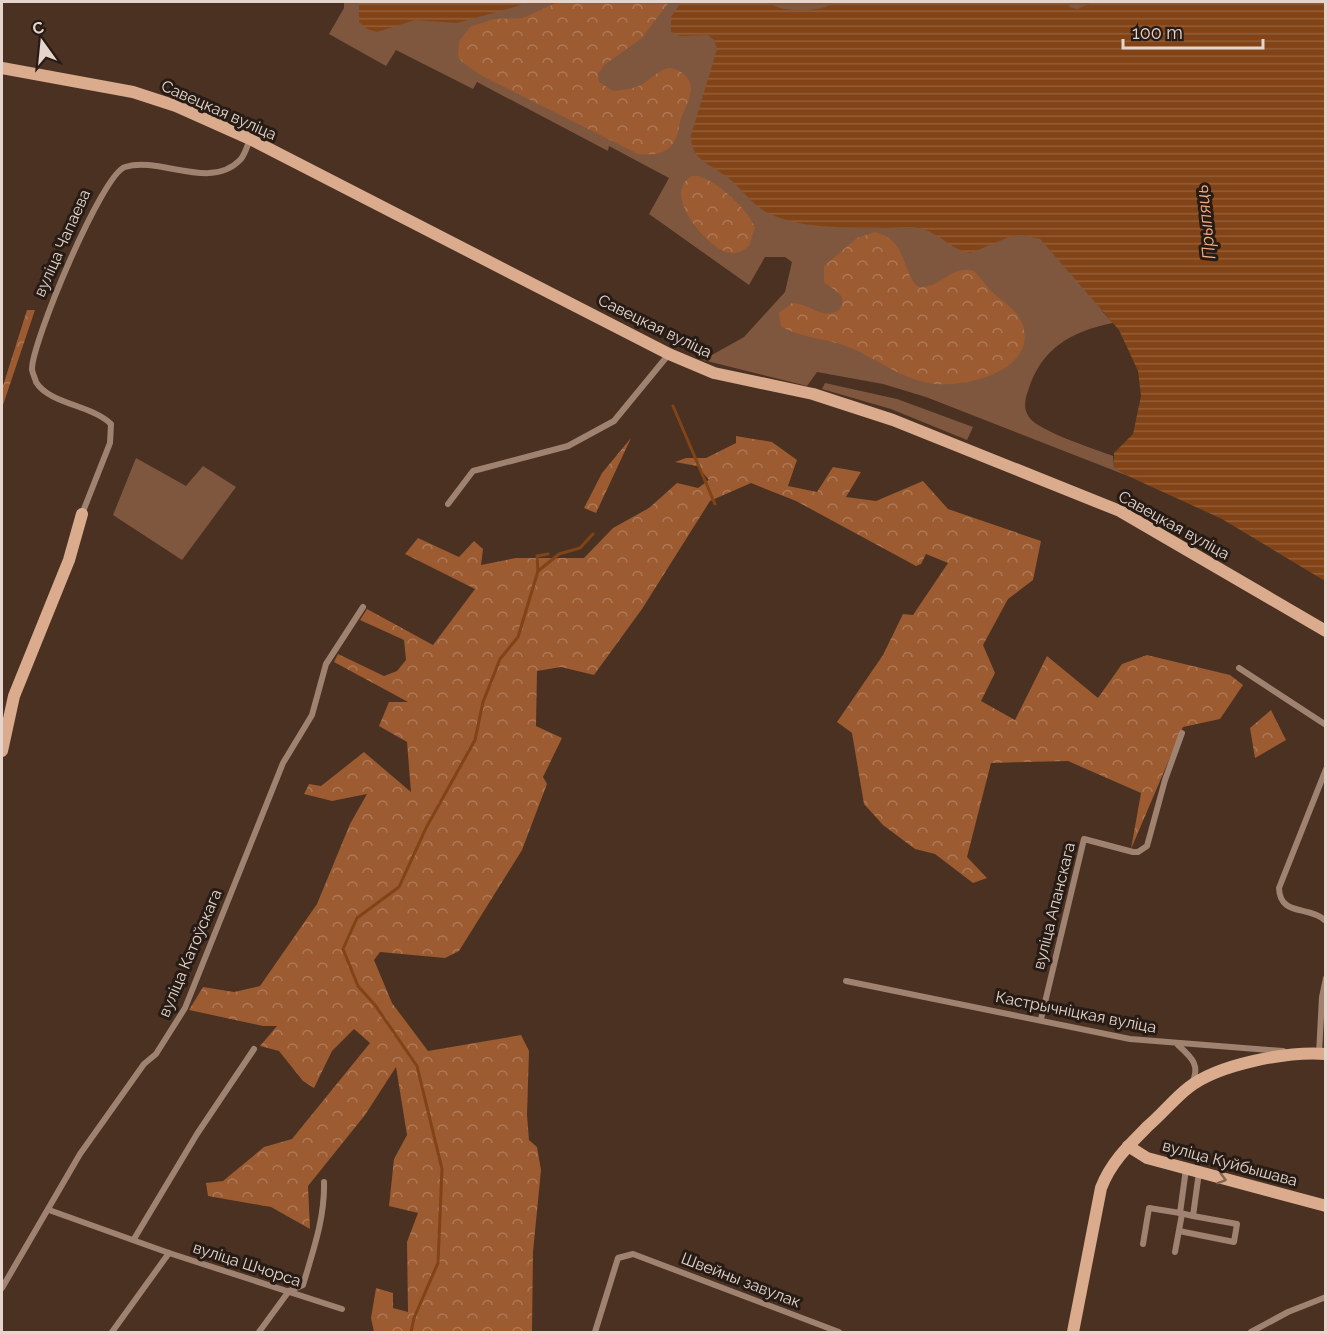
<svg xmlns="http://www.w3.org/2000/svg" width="1327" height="1334" viewBox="0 0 1327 1334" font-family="Raleway,sans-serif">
	<defs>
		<pattern id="forest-crowns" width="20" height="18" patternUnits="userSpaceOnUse" patternTransform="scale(1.5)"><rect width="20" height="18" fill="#9c5b31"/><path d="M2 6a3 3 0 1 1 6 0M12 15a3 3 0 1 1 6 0" fill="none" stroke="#ae7957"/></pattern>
		<pattern id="water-rules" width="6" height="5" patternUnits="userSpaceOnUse" patternTransform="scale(1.5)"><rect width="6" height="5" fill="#824417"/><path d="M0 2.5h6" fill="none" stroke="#945e38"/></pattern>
	</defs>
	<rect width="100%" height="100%" fill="#4a3122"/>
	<!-- green -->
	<g fill="#7f573e">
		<path d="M344,2h749l9,309 11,12c-41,8 -72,25 -85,68 -3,8 -5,18 1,26 9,14 66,32 84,39l1,11 14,9 -202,-79 -43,-13 -66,-12 -10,14 -104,-26 41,-23 41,-45 7,-30 -7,-5h-20l-16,28 -100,-71 20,-36 -60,-32 -1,5 -131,-69 -4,7 -77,-39 -10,16 -57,-32 15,-26z"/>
		<path d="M825,383l72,16 76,28 -6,13 -76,-31 -69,-20z"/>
		<path d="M136,458l50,28 17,-20 33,21 -54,73 -69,-45z"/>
	</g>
	<!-- forest -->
	<g fill="url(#forest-crowns)">
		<path d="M558,2h111l-27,36 -38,27 -6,9 1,8 14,9c10,-1 19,-2 28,-6 13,-7 24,-25 40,-13 19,13 6,31 0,46 -2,8 -3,20 -9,27 -8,10 -22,10 -34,9l-156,-78 -20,-14 -4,-6 1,-15 11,-14 24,-8 29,-1z"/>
		<path d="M692,176c18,-3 58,35 63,52l-6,18c-5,4 -11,8 -18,7 -21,-1 -72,-60 -39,-77z"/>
		<path d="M875,232c34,8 27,45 44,55 22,2 32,-23 55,-16 6,6 10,12 15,18 12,12 32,22 35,41 8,42 -59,57 -89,54 -33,-4 -56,-24 -84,-36 -22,-10 -50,-9 -70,-22l-2,-13 13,-10c18,0 30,18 47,7 10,-16 -5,-19 -15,-28v-16l33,-28z"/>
		<path d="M27,310h8l-33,98v-19z"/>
		<path d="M736,436l36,6 25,18 -9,26 29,6 16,-25 28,5 -15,25 30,4 47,-20 25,28 93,32 -8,39 -25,19 -25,46 12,28 -14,28 34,19 32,-64 51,42 24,-34 25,-9 83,20 13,10 -23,34 -37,8 -52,122 10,-56 -73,-32 -77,2 -24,94 20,21 -14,5 -38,-29 -20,-5 -32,-24 -19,-21 -12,-71 -15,-11 46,-67 20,-41 10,1 35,-52 -22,-9 -5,10 -5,2 -120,-65 -45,-18 -41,18 -68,108 -48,66 -33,-8 -24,4 -1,55 26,12 -19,39 4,7 -25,66 -63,101 -14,7 -65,-6 -6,8 18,43 36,48 93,-16 8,16 -2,64 2,25 8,7 4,23 -8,82 -1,80h-158l-3,-14 5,-30 17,5v15l15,4 -1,-70 11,-29 -29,-7 5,-47 13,-24 -11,-68 -31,48 -57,71 2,43 -39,-22 -63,-11 -2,-13 17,-2 41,-34 28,-8 78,-96 -16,-14 -22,22 -18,37 -11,-7 -24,-30 -19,-5 17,-20h-14l-74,-16 14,-23 31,5 26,-6 57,-82 33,-80 17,-30 -35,7 -28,-7 5,-10 12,2 43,-34 47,40 -4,-50 -28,-16 10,-24h19l-74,-40 4,-8 46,22 13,-5 9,-11 -2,-20 -44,-20 7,-11 66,36 42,-56 -70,-35 13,-16 41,19 15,-16 9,8 -2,16 35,-7h68l29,-30 36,-20 28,-25 21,5 11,-8 -12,-14 -22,-4 11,-4h20l30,-15z"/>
		<path d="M631,438l-35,75 -12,-5 18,-35z"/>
		<path d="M1271,710l15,30 -31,18 -5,-30z"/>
	</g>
	<!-- water -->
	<g fill="url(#water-rules)">
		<path d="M359,2h173l-75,21 -42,-3 -38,12 -10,-3 -8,-7z"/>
		<path d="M681,2h86c14,11 54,11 68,0h232l3,5 7,2 16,-7h232v579l-103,-62 -94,-43 -14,-9v-14l19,-19 8,-38 -3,-25 -19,-41 -79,-91 -17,-4 -14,2 -38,16c-19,-2 -33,-22 -53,-25 -11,-2 -21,0 -32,0 -38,-1 -88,2 -122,-17 -15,-10 -23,-23 -37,-34 -16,-13 -37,-17 -36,-42l26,-86 -3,-9 -6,-5 -28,1 -9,-4v-15z"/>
	</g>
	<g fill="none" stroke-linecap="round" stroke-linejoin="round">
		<!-- stream -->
		<g stroke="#824417" stroke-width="3">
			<path d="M673,406l42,98"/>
			<path d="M538,571l-1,-15 11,-2"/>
			<path d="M411,1332l3,-14 24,-55 4,-94 -25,-103 -42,-61 -17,-19 -15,-37 14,-31 42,-31 27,-59 49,-88 8,-38 17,-43 18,-22 20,-66 21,-17 21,-6 13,-14"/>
		</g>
		<!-- street -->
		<g stroke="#a08270" stroke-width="6">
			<path d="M448,504l25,-33 95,-25 46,-25 55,-67"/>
			<path d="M82,514l28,-71 1,-19c-19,-19 -62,-20 -75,-42 -1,-4 -4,-10 -4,-13 0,-27 70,-195 93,-202 35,-11 85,24 115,-7 5,-5 7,-14 10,-21"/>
			<path d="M1239,668l87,57"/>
			<path d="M1326,769l-47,119c1,29 30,17 47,33"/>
			<path d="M846,981l284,58 153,12"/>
			<path d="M1041,1019l43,-180 49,13h5l9,-6 18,-66 17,-47"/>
			<path d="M1178,1045c13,12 23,20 14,38"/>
			<path d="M1319,1054l3,-57 4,-19"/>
			<path d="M49,1210l120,43 173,56"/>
			<path d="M1180,1213l13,3 6,-44"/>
			<path d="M1179,1231l55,11 3,-18 -44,-8"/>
			<path d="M134,1239l63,-105 57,-85"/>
			<path d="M1143,1244l6,-36 31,5 6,-44"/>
			<path d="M1175,1252l7,-38"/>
			<path d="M2,1288l78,-134 64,-90 12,-10 29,-46 98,-245 29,-48 14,-51 37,-57"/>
			<path d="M112,1332l57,-79"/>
			<path d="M259,1332l30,-41 14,-6c10,-34 22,-67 21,-103"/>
			<path d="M595,1332l23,-74 15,-4 206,78"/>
			<path d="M1251,1332l37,-20 38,-15"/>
		</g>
		<!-- secondary -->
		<g stroke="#dbab8e" stroke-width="12">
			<path d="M2,68l131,24 43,14 74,33 419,215 45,19 99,21 80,26 227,91 206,120"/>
			<path d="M2,751l12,-55 55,-136 13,-46"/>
			<path d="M1128,1146l19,12 179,48"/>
			<path d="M1073,1332l28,-144c10,-26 28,-43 47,-62 14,-12 26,-27 40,-38 30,-24 100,-37 138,-34"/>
		</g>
	</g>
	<!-- one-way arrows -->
	<defs><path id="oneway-chevron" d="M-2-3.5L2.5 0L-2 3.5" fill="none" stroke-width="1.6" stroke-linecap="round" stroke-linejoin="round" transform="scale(1.5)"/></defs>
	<use stroke="#816452" href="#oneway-chevron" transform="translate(1222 1179) rotate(16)"/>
	<g text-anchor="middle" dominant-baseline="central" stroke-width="6" stroke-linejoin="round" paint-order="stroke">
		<!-- street labels -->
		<g font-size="16" fill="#e5d5cc" stroke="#271c15">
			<text transform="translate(219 110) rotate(24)">Савецкая вуліца</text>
			<text transform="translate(62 243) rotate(-66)">вуліца Чапаева</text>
			<text transform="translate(655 326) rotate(26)">Савецкая вуліца</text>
			<text transform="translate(1174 525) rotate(29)">Савецкая вуліца</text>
			<text transform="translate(1054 906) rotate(-76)">вуліца Апанскага</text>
			<text transform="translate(190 953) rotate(-67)">вуліца Катоўскага</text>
			<text transform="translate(1076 1012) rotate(11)">Кастрычніцкая вуліца</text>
			<text transform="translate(1230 1163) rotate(15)">вуліца Куйбышава</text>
			<text transform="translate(247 1264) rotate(18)">вуліца Шчорса</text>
			<text transform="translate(741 1280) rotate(21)">Швейны завулак</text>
		</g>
		<!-- water labels -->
		<g font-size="18" font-style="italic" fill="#f7ad80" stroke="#271c15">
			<text transform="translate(1205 222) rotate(-96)">Прыпяць</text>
		</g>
	</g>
	<!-- border -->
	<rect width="1327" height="1334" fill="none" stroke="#e5d5cc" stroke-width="6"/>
	<!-- north arrow -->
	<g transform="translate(42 42) rotate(345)" stroke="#271c15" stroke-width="4.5" paint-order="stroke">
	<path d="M0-4.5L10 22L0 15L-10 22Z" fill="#e5d5cc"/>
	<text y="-9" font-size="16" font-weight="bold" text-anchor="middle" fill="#e5d5cc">С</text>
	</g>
	<!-- scale -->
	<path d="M1123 39v9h140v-9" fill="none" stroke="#e5d5cc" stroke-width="3"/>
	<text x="1132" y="39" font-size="18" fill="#e5d5cc" stroke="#271c15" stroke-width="4.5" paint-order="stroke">100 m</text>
</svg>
